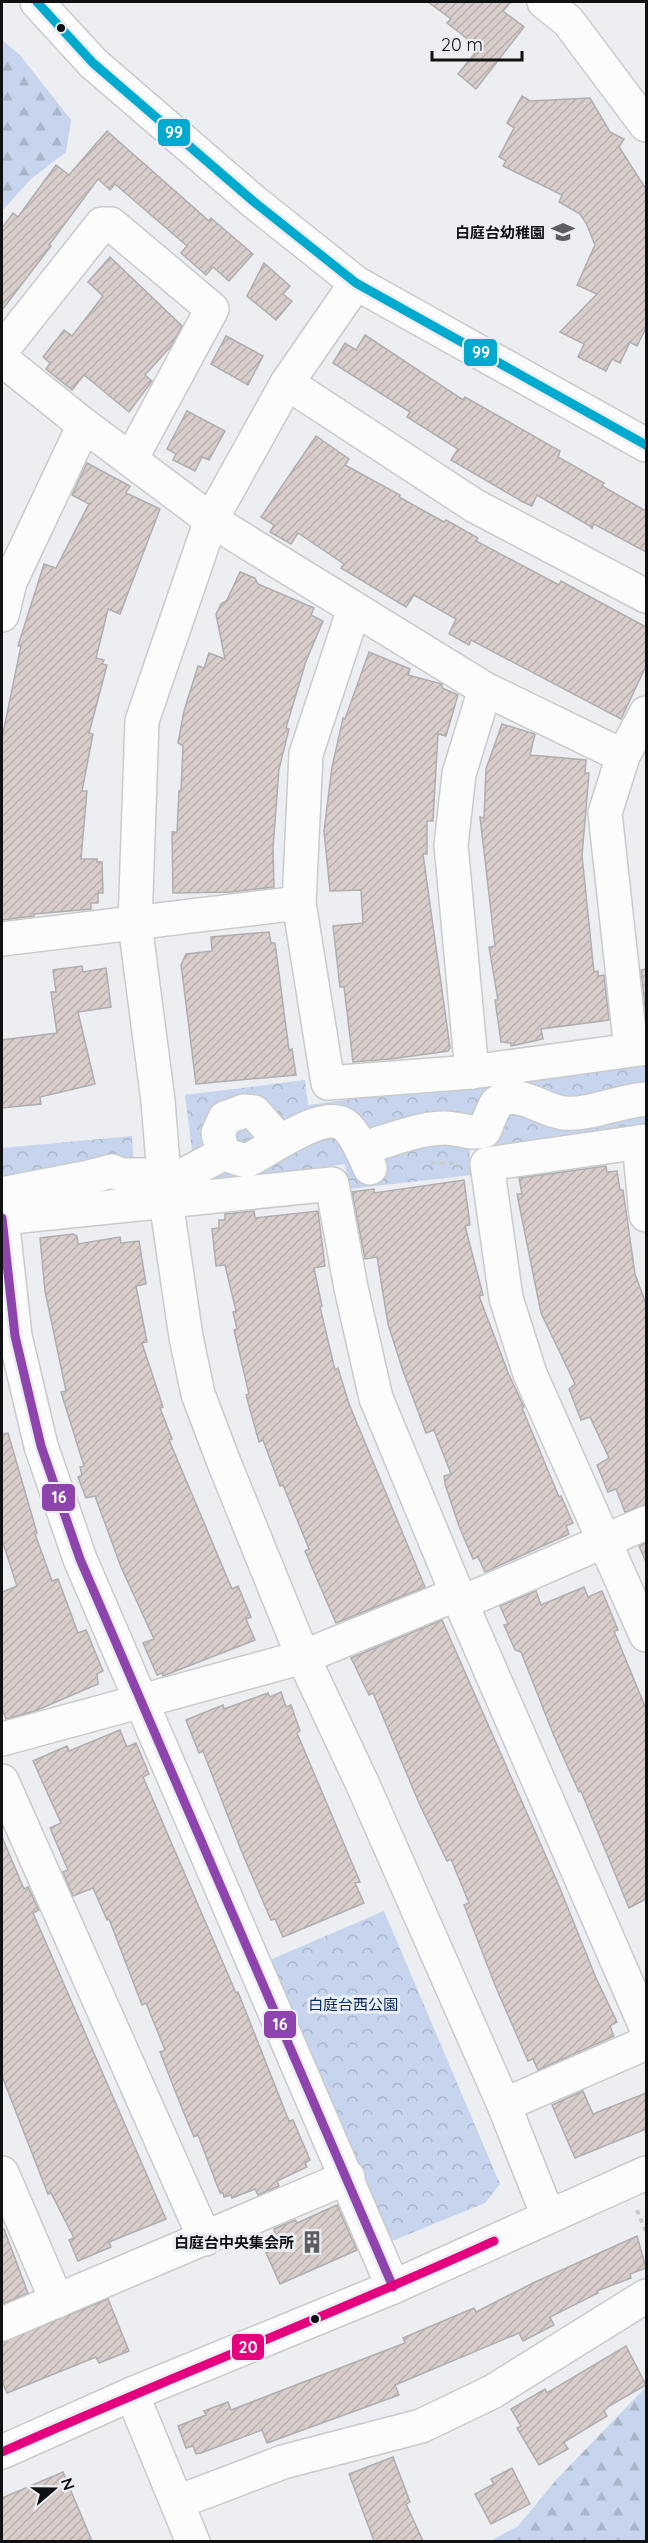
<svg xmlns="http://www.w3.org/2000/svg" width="648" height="2543" viewBox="0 0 648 2543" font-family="Quicksand,'Noto Sans JP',sans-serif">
	<defs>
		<pattern id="forest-firs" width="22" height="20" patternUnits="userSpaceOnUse" patternTransform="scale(1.5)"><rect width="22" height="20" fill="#c6d5ed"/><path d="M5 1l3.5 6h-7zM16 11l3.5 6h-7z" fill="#a9b6ca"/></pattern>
		<pattern id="park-crowns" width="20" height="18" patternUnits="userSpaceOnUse" patternTransform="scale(1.5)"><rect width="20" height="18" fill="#c6d5ed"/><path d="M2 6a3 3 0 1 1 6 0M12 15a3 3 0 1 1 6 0" fill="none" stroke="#a9b6ca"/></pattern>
		<pattern id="building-hatch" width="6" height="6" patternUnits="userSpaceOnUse" patternTransform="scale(1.5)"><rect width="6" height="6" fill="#d8cdcb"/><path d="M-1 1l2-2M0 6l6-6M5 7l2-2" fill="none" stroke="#b8afad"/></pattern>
	</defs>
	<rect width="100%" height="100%" fill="#eceef1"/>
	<!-- forest -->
	<g fill="url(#forest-firs)">
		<path d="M2,40l18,15 51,65 -5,32 -35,27 -29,32z"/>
		<path d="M646,2387v154h-156l28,-15 38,-46z"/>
	</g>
	<!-- park -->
	<g fill="url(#park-crowns)">
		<path d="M646,1060v67l-177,21 3,27 -123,14 -4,-25 -139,19 -13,-25 -8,-63 120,-15 3,25z"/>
		<path d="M132,1136l2,32 -7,27 -125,15v-62z"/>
		<path d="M384,1911l116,273 -15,19 -98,40 -122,-281z"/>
	</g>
	<!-- building -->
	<g fill="url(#building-hatch)" stroke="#aeaeb0" stroke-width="1.5">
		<path d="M428,2h83l-8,9 21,16 -48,62 -18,-15 21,-26 -32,-25 4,-4z"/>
		<path d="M522,96l8,5 60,-3 20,34 14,7 -5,8 27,42v139l-9,18 -7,-4 -10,21 -8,-4 -6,12 -28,-14 6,-13 -24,-12 37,-38 -20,-9 18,-40 -9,-22 -6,-9 -21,-12 3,-7 -59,-29 3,-5 -7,-4 15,-29 -7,-5z"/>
		<path d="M107,131l102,90 2,-3 42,36 -24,27 -16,-14 -7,8 -25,-22 6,-7 -72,-62 -5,6 -12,-11 -49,66 2,1 -49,64v-82l11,-15 5,4 38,-52 13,10z"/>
		<path d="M110,257l72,69 -11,20 -26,29 7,6 -23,31 -45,-37 -12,15 -26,-21 4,-6 -7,-6 21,-27 8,6 31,-40 -15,-14z"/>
		<path d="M264,263l26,23 -7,8 9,7 -16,19 -29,-24z"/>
		<path d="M365,335l98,65 2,-3 95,54 -2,6 46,26 -2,3 44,25v41l-52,-28 -2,4 -2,-2 -53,-31 -5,11 -9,-4 -72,-42 7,-11 -51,-32 3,-5 -77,-49 12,-20 11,7z"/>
		<path d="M226,336l37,20 -15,29 -37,-21z"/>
		<path d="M187,411l38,20 -16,29 -7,-3 -7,14 -22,-11 3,-6 -9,-5z"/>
		<path d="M316,436l33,23 -4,6 55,30 -1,2 45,25 2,-2 32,18 -2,3 83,44 2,-4 85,46v39l-25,53 -150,-79 -2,5 -20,-11 7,-15 -42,-24 -8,12 -65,-39 3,-4 -46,-31 -7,11 -21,-12 4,-7 -13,-8z"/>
		<path d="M87,463l43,23 -4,7 34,16 -40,105 -12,-5 -12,49 8,2 -2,4 5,1 -18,68 4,1 -11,57h5l-6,68h16v3h5l1,31h-5v10h-7v6l-57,5v2l-32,4v-182l19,-92h-3l26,-82 12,4 33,-64 -17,-9z"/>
		<path d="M240,572l15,6 3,6 56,24 -3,7 12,6 -17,40 -20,67 3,1 -10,40 -6,79 1,39 -43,5 -58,1 -1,-61h5l2,-41h2l2,-45 -5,-3 6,-32 14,-45 6,2 5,-15 16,6 -9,-45 5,-10 6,-4z"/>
		<path d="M369,652l41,17 -2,6 34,9v4l16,7 -12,41 -8,-2 -5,87h-6v33h-4l27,194 -2,3 -57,8 -38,3 -9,-75h-4l-7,-61 30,-3 -2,-33 -31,1 -6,-60 8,-64 11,-49 2,1z"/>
		<path d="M502,724l33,10 -5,21 56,5 -1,13h4l-7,83 12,116 4,-1v5l6,-1 5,45 -68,9 2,10 -32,7v-3l-10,-1 -6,-42h3l-9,-53 6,-1 -15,-129 4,1 2,-49z"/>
		<path d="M269,932l2,11h4l14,107 3,-1 4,26 -100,9 -14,-112 -1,-7 5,-11 26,-3 -1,-14z"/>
		<path d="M82,966l1,6 23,-4 5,39 -33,5 17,72 -55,13 1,7 -39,4v-68l55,-7 -6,-41h5l-3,-22z"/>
		<path d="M646,969v47l-5,-46z"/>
		<path d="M606,1166l1,6 10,-1 3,19h3l12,84 11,30v201l-21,7 -9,-23 -8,3 -11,-27 12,-7 -19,-41 -9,3 -12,-31 6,-5 -34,-71 -24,-119h5l-3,-16z"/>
		<path d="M464,1180l6,45 -5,1 18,69 -4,1 30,79 15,32 -2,1 37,89 2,-1 12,27 -7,3 3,8 -84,38 -7,-15 -5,2 -14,-33 -14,-42 -1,-8 7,-2 -17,-44 -8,3 -23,-62 -15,-47 -11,-67 -12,2 -13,-67 22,-3v4z"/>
		<path d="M254,1211l1,7 63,-7 7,55 -11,2 8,38 -2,1 15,63 3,-2 11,36 76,183 -89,36 -31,-72 4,-2 -26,-64 -3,1 -17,-46 -4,2 -13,-47 3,-1 -15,-64 3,-1 -4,-17 3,-1 -11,-46 -9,1 -4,-37 7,-1v-8h6v-6z"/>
		<path d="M73,1234l4,2 1,8 42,-7 1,6 18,-2 7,43 -10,2 11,56 -5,1 21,64 -3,1 12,31 -3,1 63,149 6,-3 13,31 -5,2 9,21 -92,36 -1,-3 -5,2 -14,-32 11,-4 -33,-72 -26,-71 -9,2 -8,-21 4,-2 -2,-8 4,-1 -23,-74 5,-1 -21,-100 -5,-53z"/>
		<path d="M8,1433l29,100 -2,1 17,47 6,-2 20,54 8,-3 17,41 -6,3 1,10 -63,27 -29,8 -4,-10v-117l15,-6 -15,-46v-106z"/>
		<path d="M646,1543v19l-7,-16z"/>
		<path d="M584,1587l4,10 14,-6 16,39 -4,1 32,78v190l-17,9 -48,-117 -2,1 -25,-56 -33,-84 -6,-2 -11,-25 4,-1 -8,-18 36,-15 5,14z"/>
		<path d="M442,1620l117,266 37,92 21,44 -7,4 4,10 -76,34 -5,-11 -5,2 -33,-76 -31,-80 5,-2 -18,-44 -4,2 -28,-58 -46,-110 -4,2 -18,-37z"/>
		<path d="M281,1692l5,15 5,-2 9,26 -3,2 63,149 -5,1 9,20 -81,34 -8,-18 -4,1 -30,-70 -38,-99 -4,2 -13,-33 37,-15 1,4 44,-16 2,4z"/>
		<path d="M120,1730l7,17 9,-4 13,31 -6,3 93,216 2,-1 51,129 4,-1 17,40 -5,3 2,4 -30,14 2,5 -21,9 -3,-6 -23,9 -1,-3 -7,2 -1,-4h-3l-22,-58 -4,2 -13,-31 -21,-54 5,-2 -19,-47 -4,2 -33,-86 -2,1 -14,-32 -20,8 -10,-24 5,-2 -18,-42 11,-5 -28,-62 34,-15 2,5z"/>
		<path d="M2,1837l22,52 4,-2 11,23 -6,3 133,306 -57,23 2,5 -33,14 -9,-21 5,-2 -23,-45 -3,1 -46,-118z"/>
		<path d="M583,2091l10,23 53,-21v36l-71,29 -23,-53z"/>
		<path d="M337,2205l20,45 -77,34 -20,-45 15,-7 -1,-3 21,-9 2,3z"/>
		<path d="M2,2229h2l24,64 -26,11z"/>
		<path d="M637,2236l9,32 -16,6 1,4 -34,13 1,2 -48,24 4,8 -31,16 -4,-8 -124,52 4,10 -132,48 -5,-13 -61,23 -5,1 -3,-8 -7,2 -8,-22 28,-11 -2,-4 24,-9 3,8 174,-67 -2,-5 71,-30 2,4 57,-29z"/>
		<path d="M108,2299l21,52 -30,12 -3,-6 -89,36 -5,-12v-39z"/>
		<path d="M626,2346l20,39 -37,21 -5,5 3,5 -43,26 4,7 -29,16 -22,-37 4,-2 -10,-17 34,-20 2,4z"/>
		<path d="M393,2457l17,45 -4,2 17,37h-49l-25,-67z"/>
		<path d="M512,2468l18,36 -39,20 -16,-30 19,-10 -3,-5z"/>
		<path d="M63,2472l29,69h-90v-43z"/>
	</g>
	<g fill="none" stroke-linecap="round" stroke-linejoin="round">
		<!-- street casing -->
		<g stroke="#c9cacc" stroke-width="36">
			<g id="street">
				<path d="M544,2l24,19 78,104"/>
				<path d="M356,283l-69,100 -76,137 -69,201 -7,203 23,177 8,100 20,136 12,57 25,66 80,197 60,128 141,320 44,111"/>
				<path d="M287,383l188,123 171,90"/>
				<path d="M131,459l81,-150 -101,-85h-9l-100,126 1,10 81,65 127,95 274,169 138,67"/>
				<path d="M354,609l-48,145 -7,149 29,180 144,-11 174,-24"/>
				<path d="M2,615l8,-33 74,-157"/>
				<path d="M2,939l297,-36"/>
				<path d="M631,1050l-26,-237 18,-57 23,-43"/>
				<path d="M472,1072l-21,-227 8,-71 26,-85"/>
				<path d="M646,1141l-159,23 19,134 24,76 116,261"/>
				<path d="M639,1142l7,73"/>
				<path d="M361,1149c27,-8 54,-20 82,-21 15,-1 26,7 41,3 4,-7 9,-25 14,-29 20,-14 45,9 66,11 27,2 56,-12 82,-14"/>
				<path d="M223,1154l-5,-21 7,-15 19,-7 10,1 25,28"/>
				<path d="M189,1172l34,-18 23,7c21,-9 80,-55 101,-34 11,11 17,28 23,41"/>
				<path d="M2,1194l87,-17 23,-6 10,4h22"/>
				<path d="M2,1218l330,-34 19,104 25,110 85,205 185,424"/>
				<path d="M2,1218l13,118 26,110 39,113 313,728"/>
				<path d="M461,1603l185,-80"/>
				<path d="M2,1739l301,-82 154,-63"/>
				<path d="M2,1781l203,458"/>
				<path d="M504,2105l142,-62"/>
				<path d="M2,2173l55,128"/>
				<path d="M2,2324l346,-147"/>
				<path d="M132,2394l61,148"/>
				<path d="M178,2502l105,-40 138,-36 71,-34 154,-96"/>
			</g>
		</g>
		<!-- secondary casing -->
		<g stroke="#c9cacc" stroke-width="36">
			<g id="secondary">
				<path d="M37,2l56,61 160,138 103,82 290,162"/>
				<path d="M2,2452l130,-58 261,-107 253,-114"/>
			</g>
		</g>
		<!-- path -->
		<g stroke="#cacccc" stroke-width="4" stroke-dasharray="4.5 4.5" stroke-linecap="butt">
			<path d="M431,1163h26"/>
			<path d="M637,2210l9,22"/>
		</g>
		<!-- street -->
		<use href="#street" stroke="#fcfcfd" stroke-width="33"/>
		<!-- secondary -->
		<use href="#secondary" stroke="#fcfcfd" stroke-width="33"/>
		<!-- bus-1 casing -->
		<g stroke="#eaeef3" stroke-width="14">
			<path id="bus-1" d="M37,2l56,61 160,138 103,82 290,162"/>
		</g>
		<!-- bus-2 casing -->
		<g stroke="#eaeef3" stroke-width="14">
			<path id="bus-2" d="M2,1218l13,118 26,110 39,113 313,728"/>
		</g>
		<!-- bus-3 casing -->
		<g stroke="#eaeef3" stroke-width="14">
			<path id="bus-3" d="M2,2452c163,-73 330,-137 492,-211"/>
		</g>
		<!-- bus-1 -->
		<use href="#bus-1" stroke="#00a9ce" stroke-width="9"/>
		<!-- bus-2 -->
		<use href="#bus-2" stroke="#8e44ad" stroke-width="9"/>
		<!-- bus-3 -->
		<use href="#bus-3" stroke="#e5007d" stroke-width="9"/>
	</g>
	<!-- icons -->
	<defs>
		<g id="school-bare" transform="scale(1.8)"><path d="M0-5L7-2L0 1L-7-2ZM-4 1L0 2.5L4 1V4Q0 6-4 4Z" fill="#5d5e61" stroke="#eaeef3" stroke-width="2.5" paint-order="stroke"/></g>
		<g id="building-bare" transform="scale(1.8)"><path d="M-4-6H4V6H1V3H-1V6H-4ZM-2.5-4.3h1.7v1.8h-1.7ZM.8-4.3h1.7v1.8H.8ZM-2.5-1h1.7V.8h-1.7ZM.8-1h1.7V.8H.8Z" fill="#5d5e61" stroke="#eaeef3" stroke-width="2.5" paint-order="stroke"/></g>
	</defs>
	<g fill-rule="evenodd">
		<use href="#school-bare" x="563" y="232"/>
		<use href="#building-bare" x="312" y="2242"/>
	</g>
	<!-- markers -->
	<g fill="#101113" stroke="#eaeef3" stroke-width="2">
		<circle cx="61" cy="28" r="5"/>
		<circle cx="315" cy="2319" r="5"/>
	</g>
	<g text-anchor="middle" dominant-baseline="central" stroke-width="6" stroke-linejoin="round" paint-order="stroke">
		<!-- poi labels -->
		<g font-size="15" font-weight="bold" fill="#101113" stroke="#eaeef3" text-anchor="end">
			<text x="545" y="232">白庭台幼稚園</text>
			<text x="294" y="2242">白庭台中央集会所</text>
		</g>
		<!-- park labels -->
		<g font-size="15" fill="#04285e" stroke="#eaeef3">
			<text x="353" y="2004">白庭台西公園</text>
		</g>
	</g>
	<g stroke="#eaeef3" stroke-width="2">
		<rect x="157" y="118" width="34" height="29" rx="6" fill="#00a9ce"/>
		<rect x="463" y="338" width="35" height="29" rx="6" fill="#00a9ce"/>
		<rect x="41" y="1483" width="35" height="29" rx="6" fill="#8e44ad"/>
		<rect x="263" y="2010" width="34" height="29" rx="6" fill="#8e44ad"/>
		<rect x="231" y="2333" width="34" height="28" rx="6" fill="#e5007d"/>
	</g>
	<g font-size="16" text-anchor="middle" font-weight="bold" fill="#fff">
		<text x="174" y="138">99</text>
		<text x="481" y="358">99</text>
		<text x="59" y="1503">16</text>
		<text x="280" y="2030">16</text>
		<text x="248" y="2353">20</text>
	</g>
	<!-- border -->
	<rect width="648" height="2543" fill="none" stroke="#101113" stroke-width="6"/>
	<!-- north arrow -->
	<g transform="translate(54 2489) rotate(70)" stroke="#eaeef3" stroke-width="4.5" paint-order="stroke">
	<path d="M0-4.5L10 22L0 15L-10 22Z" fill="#101113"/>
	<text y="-9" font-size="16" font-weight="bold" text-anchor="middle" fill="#101113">N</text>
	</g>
	<!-- scale -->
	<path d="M432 51v9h90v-9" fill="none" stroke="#101113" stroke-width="3"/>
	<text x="441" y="51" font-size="18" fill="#101113" stroke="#eaeef3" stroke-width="4.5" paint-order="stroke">20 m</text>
</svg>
